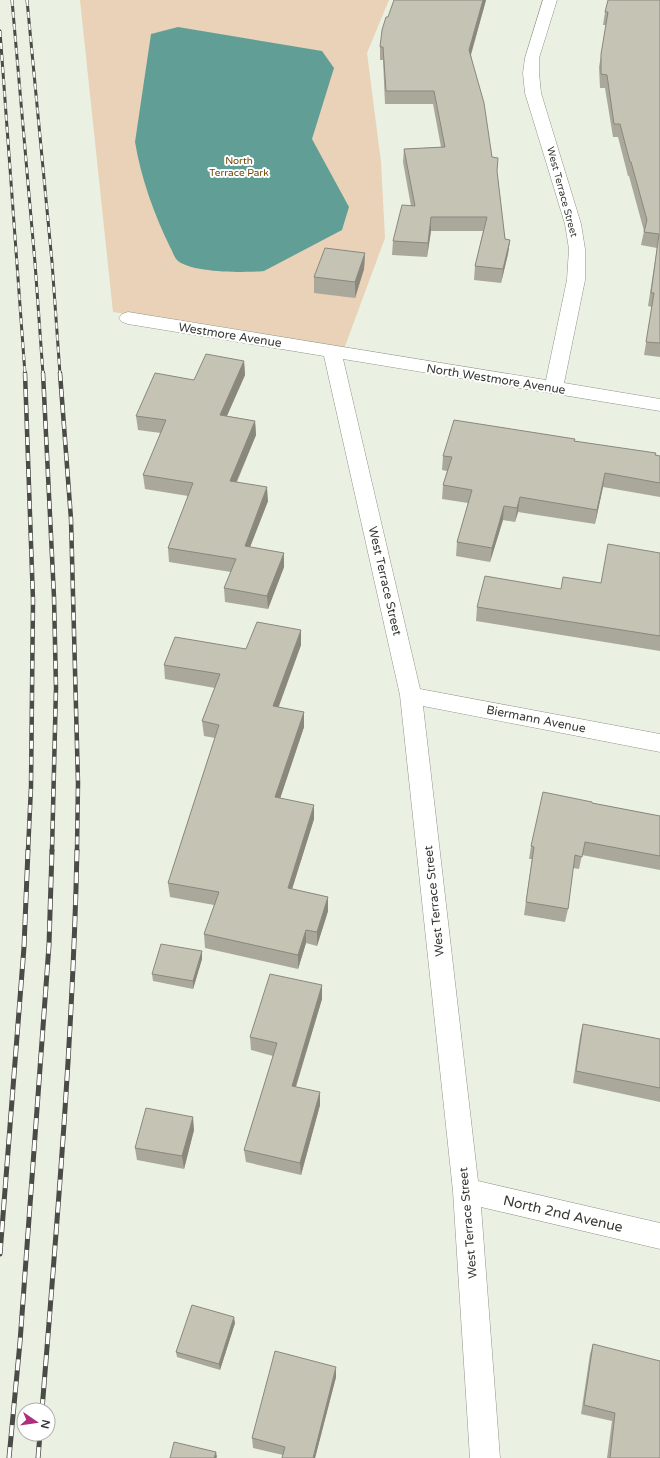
<svg xmlns="http://www.w3.org/2000/svg" width="660" height="1458" viewBox="0 0 660 1458" font-family="'Varela Round',sans-serif">
	<rect width="100%" height="100%" fill="#eaf1e2"/>
	<!-- green -->
	<path fill="#e9d2b7" d="M80,0h309l-22,53 14,109 4,76 -41,111 -231,-37z"/>
	<!-- water -->
	<path fill="#619f96" d="M178,27l144,24 12,17 -22,71 37,68 -7,23 -78,41c-18,2 -74,2 -87,-11 -3,-3 -5,-10 -7,-13 -16,-33 -29,-69 -35,-105l16,-108z"/>
	<g fill="none" stroke-linecap="round" stroke-linejoin="round">
		<!-- street casing -->
		<g stroke="#8f9688" stroke-width="1">
			<path id="street" d="M543,0h14l-18,58v15l2,20 40,131 4,25v31l-21,103 96,16v12l-317,-52 77,330 240,45v18l-237,-46 55,475 182,42v26l-179,-42 19,251h-30l-17,-267 -53,-496 -76,-339 -196,-32 -6,-2 -3,-4 3,-4 6,-2 418,68 21,-100 2,-31 -4,-25 -40,-131 -2,-20 2,-15z"/>
		</g>
		<!-- street -->
		<use href="#street" fill="#fff" fill-rule="evenodd"/>
		<!-- rail-far2 casing -->
		<g stroke="#494c45" stroke-width="3">
			<g id="rail-far2">
				<path d="M12,0l23,263 8,111"/>
				<path d="M27,0l25,262 8,112"/>
				<path d="M0,31l25,343"/>
			</g>
		</g>
		<!-- rail-far1 casing -->
		<g stroke="#494c45" stroke-width="4.5">
			<g id="rail-far1">
				<path d="M25,373l8,227 -2,187 -3,64"/>
				<path d="M43,373l11,224 2,91 -4,163"/>
				<path d="M60,373l11,146 7,264 -1,68"/>
			</g>
		</g>
		<!-- rail casing -->
		<g stroke="#494c45" stroke-width="5">
			<g id="rail">
				<path d="M0,1254l24,-307 4,-97"/>
				<path d="M42,1410c15,-187 31,-373 35,-560"/>
				<path d="M9,1458l11,-116 29,-397 3,-95"/>
				<path d="M38,1458l2,-24"/>
			</g>
		</g>
		<!-- rail-far2 -->
		<use href="#rail-far2" stroke="#fff" stroke-width="2" stroke-dasharray="6" stroke-linecap="butt"/>
		<!-- rail-far1 -->
		<use href="#rail-far1" stroke="#fff" stroke-width="3" stroke-dasharray="8" stroke-linecap="butt"/>
		<!-- rail -->
		<use href="#rail" stroke="#fff" stroke-width="3.5" stroke-dasharray="11" stroke-linecap="butt"/>
	</g>
	<!-- wall -->
	<g fill="#a9a89a">
		<path d="M394,0h92l-15,55 21,102 5,14 8,68 5,1 -2,14 -7,29 -27,-3 1,-14 8,-35h-52l-4,26 -35,-2 1,-14 18,-35 -8,-44 1,-13 37,-2 -8,-43h-48l-2,-44h-3v-13l8,-30z"/>
		<path d="M660,0v357l-16,-2 8,-48 -4,-1 9,-58 -16,-3 3,-14 -15,-55h-1l-10,-39h-5l-8,-49h-5l-1,-21 7,-42h-3l2,-13z"/>
		<path d="M365,253l-1,16 -9,29 -41,-5v-16z"/>
		<path d="M244,361l1,14 -18,41 28,5 1,14 -19,47 31,19 -18,46 34,20 -16,42 -43,-7 -1,-14 7,-16 -62,-10 -1,-14 20,-52 -43,-7 -2,-14 18,-42 -23,-3 -2,-14 58,-36z"/>
		<path d="M574,441l86,15v41l-57,-10 -8,37 -77,-12 -3,10 -12,-2 -13,42 -34,-6 1,-14 11,-39 -26,-4 1,-14 4,-14 -5,-1 1,-14z"/>
		<path d="M660,553v98l-184,-30 1,-14 84,-18 40,-6z"/>
		<path d="M301,645l-23,62 26,5v15l-24,71 34,21 -22,70 36,8v14l-11,35 -11,-3 -8,26 -93,-21 -1,-14 10,-29 -44,-8 -2,-14 47,-145 -11,-2 -2,-15 13,-33 -50,-9 -1,-14 82,-16z"/>
		<path d="M592,803l68,13v54l-78,-15 -3,14 -6,-1 -5,41 -3,13 -41,-7 8,-56h-3l2,-13z"/>
		<path d="M202,951v8l-9,30 -40,-8 -1,-7z"/>
		<path d="M322,985v14l-26,88 24,18 -19,70 -55,-13 -2,-12 29,-94 -22,-6 -1,-13z"/>
		<path d="M583,1024l77,15v63l-87,-19 7,-47z"/>
		<path d="M194,1130l-10,39 -47,-9 -2,-12z"/>
		<path d="M235,1323l-15,47 -43,-13 -1,-5z"/>
		<path d="M593,1344l67,114h-53l5,-37 -31,-7 9,-60z"/>
		<path d="M336,1377l-21,81h-33l1,-3 -30,-7 -1,-10z"/>
	</g>
	<!-- shaded-wall -->
	<g fill="#8a887d">
		<path d="M483,0h3l-18,64 1,-14z"/>
		<path d="M431,217v14l-4,26 1,-14z"/>
		<path d="M510,240l-2,14 -7,29 2,-14z"/>
		<path d="M365,253l-1,16 -9,29v-16z"/>
		<path d="M244,361l1,14 -24,54 -1,-14z"/>
		<path d="M255,421l1,14 -25,59 -1,-13z"/>
		<path d="M605,473l-2,14 -8,37 2,-14z"/>
		<path d="M267,487l1,14 -23,59v-14z"/>
		<path d="M520,497l-2,15 -3,10 2,-14z"/>
		<path d="M504,506l-1,14 -13,42 2,-14z"/>
		<path d="M284,553v14l-16,42 -1,-13z"/>
		<path d="M301,630v15l-27,75 -1,-14z"/>
		<path d="M304,712v15l-28,84 -1,-14z"/>
		<path d="M314,805v14l-26,83v-14z"/>
		<path d="M328,897v14l-11,35v-14z"/>
		<path d="M306,930v13l-8,26v-14z"/>
		<path d="M202,951v8l-9,30v-8z"/>
		<path d="M322,985v14l-30,100v-13z"/>
		<path d="M320,1092v13l-19,70 -1,-12z"/>
		<path d="M193,1117l1,13 -10,39 -2,-13z"/>
		<path d="M234,1317l1,6 -15,47 -1,-6z"/>
		<path d="M336,1367v10l-21,81h-2z"/>
		<path d="M216,1452l1,5 -1,1h-2z"/>
	</g>
	<!-- building -->
	<g fill="#c5c3b3" stroke="#8a887d">
		<path d="M394,0h89l-14,50 15,53 8,54 6,1 -1,13 8,68 5,1 -7,29 -28,-3 12,-49h-56l-3,26 -35,-2 9,-36 13,1 -11,-57 41,-2 -11,-56h-48l-3,-44h-3l2,-17 4,-13h2z"/>
		<path d="M608,0h52v343l-14,-1 8,-49h-3l8,-59 -15,-2 3,-12 -16,-58h-1l-10,-38h-6l-7,-49 -6,-1v-20l7,-42h-3z"/>
		<path d="M325,248l40,5 -10,29 -41,-5z"/>
		<path d="M206,354l38,7 -24,54 35,6 -25,60 37,6 -22,59 39,7 -17,43 -43,-8 12,-29 -68,-11 25,-65 -50,-8 23,-55 -30,-4 19,-43 39,7z"/>
		<path d="M454,420l121,19 -1,2 82,12 -1,2 5,1v27l-55,-10 -8,37 -77,-13 -3,11 -13,-2 -12,42 -35,-6 15,-52 -29,-5 9,-28 -9,-1z"/>
		<path d="M608,544l52,9v83l-183,-29 8,-31 76,13 2,-12 38,6z"/>
		<path d="M257,622l44,8 -28,76 31,6 -29,85 39,8 -26,83 40,9 -11,35 -11,-2 -8,25 -94,-21 15,-42 -51,-9 51,-158 -17,-4 18,-47 -56,-9 11,-28 71,12z"/>
		<path d="M543,792l49,10v1l68,13v40l-75,-14 -3,15 -7,-2 -7,54 -42,-7 8,-55 -3,-1z"/>
		<path d="M161,944l41,7 -9,30 -41,-7z"/>
		<path d="M270,974l52,11 -30,101 28,6 -20,71 -56,-13 33,-107 -27,-6z"/>
		<path d="M583,1024l77,15v49l-84,-17z"/>
		<path d="M146,1108l47,9 -11,39 -47,-8z"/>
		<path d="M192,1305l42,12 -15,47 -43,-12z"/>
		<path d="M593,1344l67,17v97h-50l5,-45 -31,-8z"/>
		<path d="M275,1351l61,16 -23,91h-31l3,-11 -33,-9z"/>
		<path d="M174,1442l42,10 -2,6h-44z"/>
	</g>
	<g text-anchor="middle" dominant-baseline="central" stroke-width="4" stroke-linejoin="round" paint-order="stroke">
		<!-- far-park labels -->
		<g font-size="10" fill="#724800" stroke="#fff">
			<text x="239" y="161">North<tspan x="239" dy="12">Terrace Park</tspan></text>
		</g>
		<!-- far-street labels -->
		<g font-size="10" fill="#353832" stroke="#fff">
			<text transform="translate(562 192) rotate(75)">West Terrace Street</text>
		</g>
		<!-- street labels -->
		<g font-size="12" fill="#353832" stroke="#fff">
			<text transform="translate(230 335) rotate(9)">Westmore Avenue</text>
			<text transform="translate(496 379) rotate(9)">North Westmore Avenue</text>
			<text transform="translate(385 581) rotate(77)">West Terrace Street</text>
			<text transform="translate(536 719) rotate(11)">Biermann Avenue</text>
			<text transform="translate(434 901) rotate(-96)">West Terrace Street</text>
			<text transform="translate(468 1223) rotate(-95)">West Terrace Street</text>
		</g>
		<!-- near-street labels -->
		<g font-size="14" fill="#353832" stroke="#fff">
			<text transform="translate(563 1214) rotate(13)">North 2nd Avenue</text>
		</g>
	</g>
	<!-- north arrow -->
	<g transform="translate(36 1422) rotate(103)"><circle r="19" fill="#ffffff" stroke="#aeafad"/>
	<path d="M0-3L7 15L0 10L-7 15Z" fill="#ae2f7d"/>
	<text y="-6" font-size="11" font-weight="bold" text-anchor="middle" fill="#353832">N</text>
	</g>
</svg>
